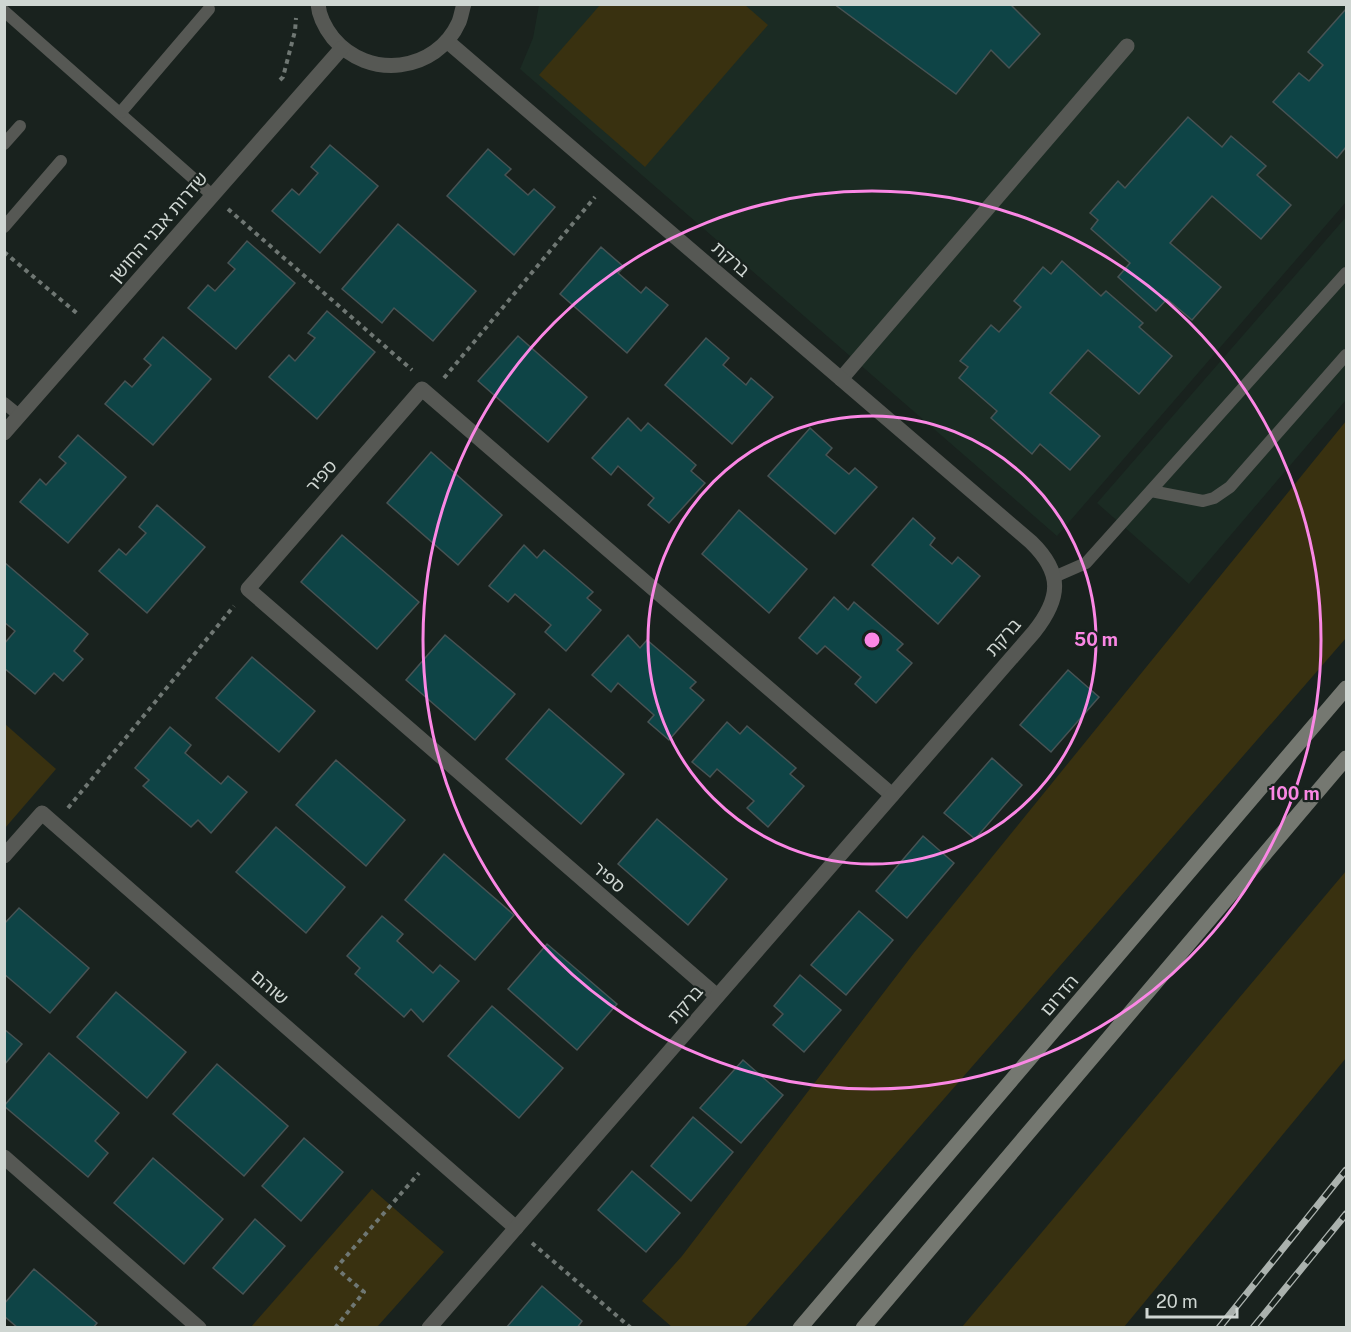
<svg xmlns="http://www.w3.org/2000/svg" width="1351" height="1332" viewBox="0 0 1351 1332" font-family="'Public Sans','Noto Sans Hebrew',sans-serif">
	<rect width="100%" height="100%" fill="#19221e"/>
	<!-- built -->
	<g fill="#1b2b23">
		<path d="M539,5h807v197l-289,334 -537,-467 13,-31z"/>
		<path d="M1346,217v183l-157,184 -92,-81z"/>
	</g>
	<!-- green -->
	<g fill="#393110">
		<path d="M600,5h145l23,20 -123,142 -106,-92z"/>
		<path d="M1346,421v217l-601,689h-73l-30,-26 40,-45 232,-303z"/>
		<path d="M5,724l51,45 -51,59z"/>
		<path d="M1346,871v187l-222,269h-162z"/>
		<path d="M372,1189l72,63 -67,75h-126z"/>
	</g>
	<!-- building -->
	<g fill="#0e4446" stroke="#475354" stroke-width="1.5">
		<path d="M834,4h176l30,30 -31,34 -18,-18 -35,44z"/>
		<path d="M1346,9v138l-9,11 -64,-56 26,-29 10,8 14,-16 -15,-13z"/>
		<path d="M1188,117l34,30 9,-11 35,30 -9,9 34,30 -30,34 -49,-43 -42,47 51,44 -29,33 -25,-21 -11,12 -38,-34 12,-14 -39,-34 7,-9 -8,-7 28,-32 7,7z"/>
		<path d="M330,145l48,41 -58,67 -48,-42 20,-22 7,6 19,-22 -7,-6z"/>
		<path d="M488,149l23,20 -6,6 23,20 6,-6 21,18 -41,48 -67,-59z"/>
		<path d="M398,224l78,67 -43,50 -39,-33 -12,15 -40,-34z"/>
		<path d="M247,241l48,42 -59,66 -48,-41 20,-23 7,6 20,-22 -7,-6z"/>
		<path d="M601,247l23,20 -6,6 23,20 5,-6 22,18 -41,48 -67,-59z"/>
		<path d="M1062,261l39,35 5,-5 37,32 -4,4 33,29 -33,38 -51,-44 -38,43 50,43 -30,34 -30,-26 -8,10 -41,-36 6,-7 -38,-33 9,-11 -8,-6 31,-36 8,7 22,-25 -7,-6 29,-34 8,7z"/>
		<path d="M327,311l48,41 -58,67 -48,-42 20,-22 6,6 20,-23 -7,-5z"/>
		<path d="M518,336l69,61 -39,45 -70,-61z"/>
		<path d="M163,337l48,42 -58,66 -48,-41 20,-23 7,6 19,-22 -7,-6z"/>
		<path d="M706,338l23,20 -6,7 23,20 5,-7 22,19 -41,47 -67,-59z"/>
		<path d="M628,418l13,13 7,-8 48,42 -5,6 14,12 -36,40 -21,-18 6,-7 -36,-32 -7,9 -19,-17z"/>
		<path d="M810,428l22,20 -6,7 23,19 6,-6 22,19 -42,47 -67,-58z"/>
		<path d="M78,435l48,42 -58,66 -48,-41 20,-23 6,6 20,-22 -7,-6z"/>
		<path d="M431,452l71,63 -44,50 -71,-62z"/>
		<path d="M157,505l48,42 -58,66 -48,-42 20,-22 7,6 20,-22 -7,-6z"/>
		<path d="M739,510l68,59 -38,44 -67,-59z"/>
		<path d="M913,518l22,20 -5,7 22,19 6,-7 22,19 -42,48 -66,-59z"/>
		<path d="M342,535l77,67 -42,47 -76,-67z"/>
		<path d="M524,545l13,13 7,-8 49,42 -6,6 14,12 -35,41 -21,-19 6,-7 -36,-31 -7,8 -19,-16z"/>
		<path d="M4,562l84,72 -14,17 9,8 -20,22 -9,-8 -19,21 -31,-26v-24l11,-13 -11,-9z"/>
		<path d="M834,597l14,13 6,-8 49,42 -6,6 15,13 -36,40 -21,-19 6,-7 -36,-31 -8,8 -18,-16z"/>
		<path d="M445,635l70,59 -40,46 -69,-60z"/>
		<path d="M628,635l12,13 7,-8 49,42 -6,6 14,12 -35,40 -21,-18 6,-7 -36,-32 -7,9 -19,-17z"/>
		<path d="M252,657l63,54 -36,41 -63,-54z"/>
		<path d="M1068,670l31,27 -48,55 -31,-27z"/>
		<path d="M549,709l75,65 -43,50 -75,-65z"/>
		<path d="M727,722l13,12 7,-8 49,42 -6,6 14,12 -36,41 -21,-19 7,-7 -37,-32 -7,8 -18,-15z"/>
		<path d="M170,727l21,18 -6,8 36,31 7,-8 19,16 -36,41 -13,-13 -7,7 -48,-41 6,-6 -14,-12z"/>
		<path d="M992,758l30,27 -47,54 -31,-26z"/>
		<path d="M336,760l69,60 -39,46 -70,-61z"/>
		<path d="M657,819l70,60 -39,46 -70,-61z"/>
		<path d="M276,827l69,60 -39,46 -70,-61z"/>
		<path d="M923,836l31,27 -47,55 -31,-27z"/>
		<path d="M444,854l70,61 -39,45 -70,-60z"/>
		<path d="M19,908l70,60 -39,45 -46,-39v-50z"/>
		<path d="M859,911l34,29 -47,55 -35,-30z"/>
		<path d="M382,916l21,18 -6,7 36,32 7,-8 19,16 -36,41 -12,-13 -7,8 -49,-43 5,-6 -13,-12z"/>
		<path d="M547,944l70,60 -40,46 -69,-61z"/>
		<path d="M800,975l41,35 -37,42 -31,-27 10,-11 -9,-8z"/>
		<path d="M116,992l70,60 -39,46 -70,-61z"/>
		<path d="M492,1006l71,62 -44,50 -71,-62z"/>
		<path d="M4,1029l18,15 -18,21z"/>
		<path d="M49,1053l70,60 -24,28 13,12 -20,24 -84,-71z"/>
		<path d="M743,1060l40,35 -42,48 -41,-35z"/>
		<path d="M217,1064l71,62 -44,50 -71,-62z"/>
		<path d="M693,1117l40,35 -42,49 -40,-35z"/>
		<path d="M304,1138l39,34 -42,49 -39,-35z"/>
		<path d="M153,1158l70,61 -39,45 -70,-61z"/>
		<path d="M632,1171l48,42 -34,39 -48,-42z"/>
		<path d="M255,1219l30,27 -42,48 -30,-26z"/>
		<path d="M34,1269l63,54 -4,5h-75l-14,-12v-12z"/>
		<path d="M542,1286l40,35 -5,7h-71z"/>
	</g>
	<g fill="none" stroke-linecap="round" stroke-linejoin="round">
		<!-- path -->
		<g stroke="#6f7773" stroke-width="4" stroke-dasharray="4.5 4.5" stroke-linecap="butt">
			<path d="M280,80l3,-3 12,-46 1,-13"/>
			<path d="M228,209l184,161"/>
			<path d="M4,252l75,63"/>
			<path d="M444,378l151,-181"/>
			<path d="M68,808l166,-202"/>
			<path d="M532,1243l99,85"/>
			<path d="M335,1328l29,-36 -28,-24 83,-95"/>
		</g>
		<!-- service -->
		<g stroke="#565854" stroke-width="12">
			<path d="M4,11l208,184"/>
			<path d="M121,112l88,-103"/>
			<path d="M4,144l16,-18"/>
			<path d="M4,227l57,-66"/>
			<path d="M4,403l16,13"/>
			<path d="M1151,491l52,10 11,-3 16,-11 116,-132"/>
			<path d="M1054,577l32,-14 260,-290"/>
		</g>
		<!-- minor -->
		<g stroke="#565854" stroke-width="15">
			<path d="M841,379l286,-333"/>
			<path d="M4,856l38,-43 474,415"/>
			<path d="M717,996l-469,-407 174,-200 470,406"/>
			<path d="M4,1157l195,171"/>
			<path d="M429,1328l605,-696c27,-34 29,-59 -3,-90l-584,-501"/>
		</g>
		<!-- tertiary -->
		<g stroke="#565854" stroke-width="15">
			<path d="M318,4c1,12 8,25 15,34 35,42 103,35 126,-16 2,-5 3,-12 5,-18"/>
			<path d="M4,433l338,-385"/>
		</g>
		<!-- secondary -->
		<g stroke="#757871" stroke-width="15">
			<path d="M800,1328l546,-640"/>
			<path d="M863,1328l483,-570"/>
		</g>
		<!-- rail casing -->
		<g stroke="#abb2ae" stroke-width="7">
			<g id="rail">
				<path d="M1219,1328l127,-158"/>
				<path d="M1253,1328l93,-114"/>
			</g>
		</g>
		<!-- rail -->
		<use href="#rail" stroke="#19221e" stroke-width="4.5" stroke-dasharray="14" stroke-linecap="butt"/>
	</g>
	<!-- distance rings -->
	<g fill="none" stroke="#fb87e5" stroke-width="3">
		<circle cx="872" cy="640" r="224"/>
		<circle cx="872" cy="640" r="449"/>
	</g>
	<g text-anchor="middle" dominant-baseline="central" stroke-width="4.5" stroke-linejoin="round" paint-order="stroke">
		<!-- street labels -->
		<g font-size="18" fill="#cfd6d2" stroke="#19221e">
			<text transform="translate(158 227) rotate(-49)">שדרות אבני החושן</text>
			<text transform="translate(731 259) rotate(41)">ברקת</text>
			<text transform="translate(321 476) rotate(-49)">ספיר</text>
			<text transform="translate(1003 637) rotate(-49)">ברקת</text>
			<text transform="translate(609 877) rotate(41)">ספיר</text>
			<text transform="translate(270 987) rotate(41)">שוהם</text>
			<text transform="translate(1059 995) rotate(-49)">הדרום</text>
			<text transform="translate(685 1004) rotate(-49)">ברקת</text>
		</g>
	</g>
	<circle cx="872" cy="640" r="9" fill="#fb87e5" stroke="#19221e" stroke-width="3"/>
	<g font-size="18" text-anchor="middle" font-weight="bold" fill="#fb87e5" stroke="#19221e" stroke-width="4.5" stroke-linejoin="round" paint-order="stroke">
		<text x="1096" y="646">50 m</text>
		<text x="1294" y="800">100 m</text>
	</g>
	<!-- border -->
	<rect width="1351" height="1332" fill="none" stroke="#cfd6d2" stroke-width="12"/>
	<!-- scale -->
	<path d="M1147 1308v9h90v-9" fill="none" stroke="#cfd6d2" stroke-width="3"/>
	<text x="1156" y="1308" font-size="18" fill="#cfd6d2" stroke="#19221e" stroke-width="4.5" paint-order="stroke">20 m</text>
</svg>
